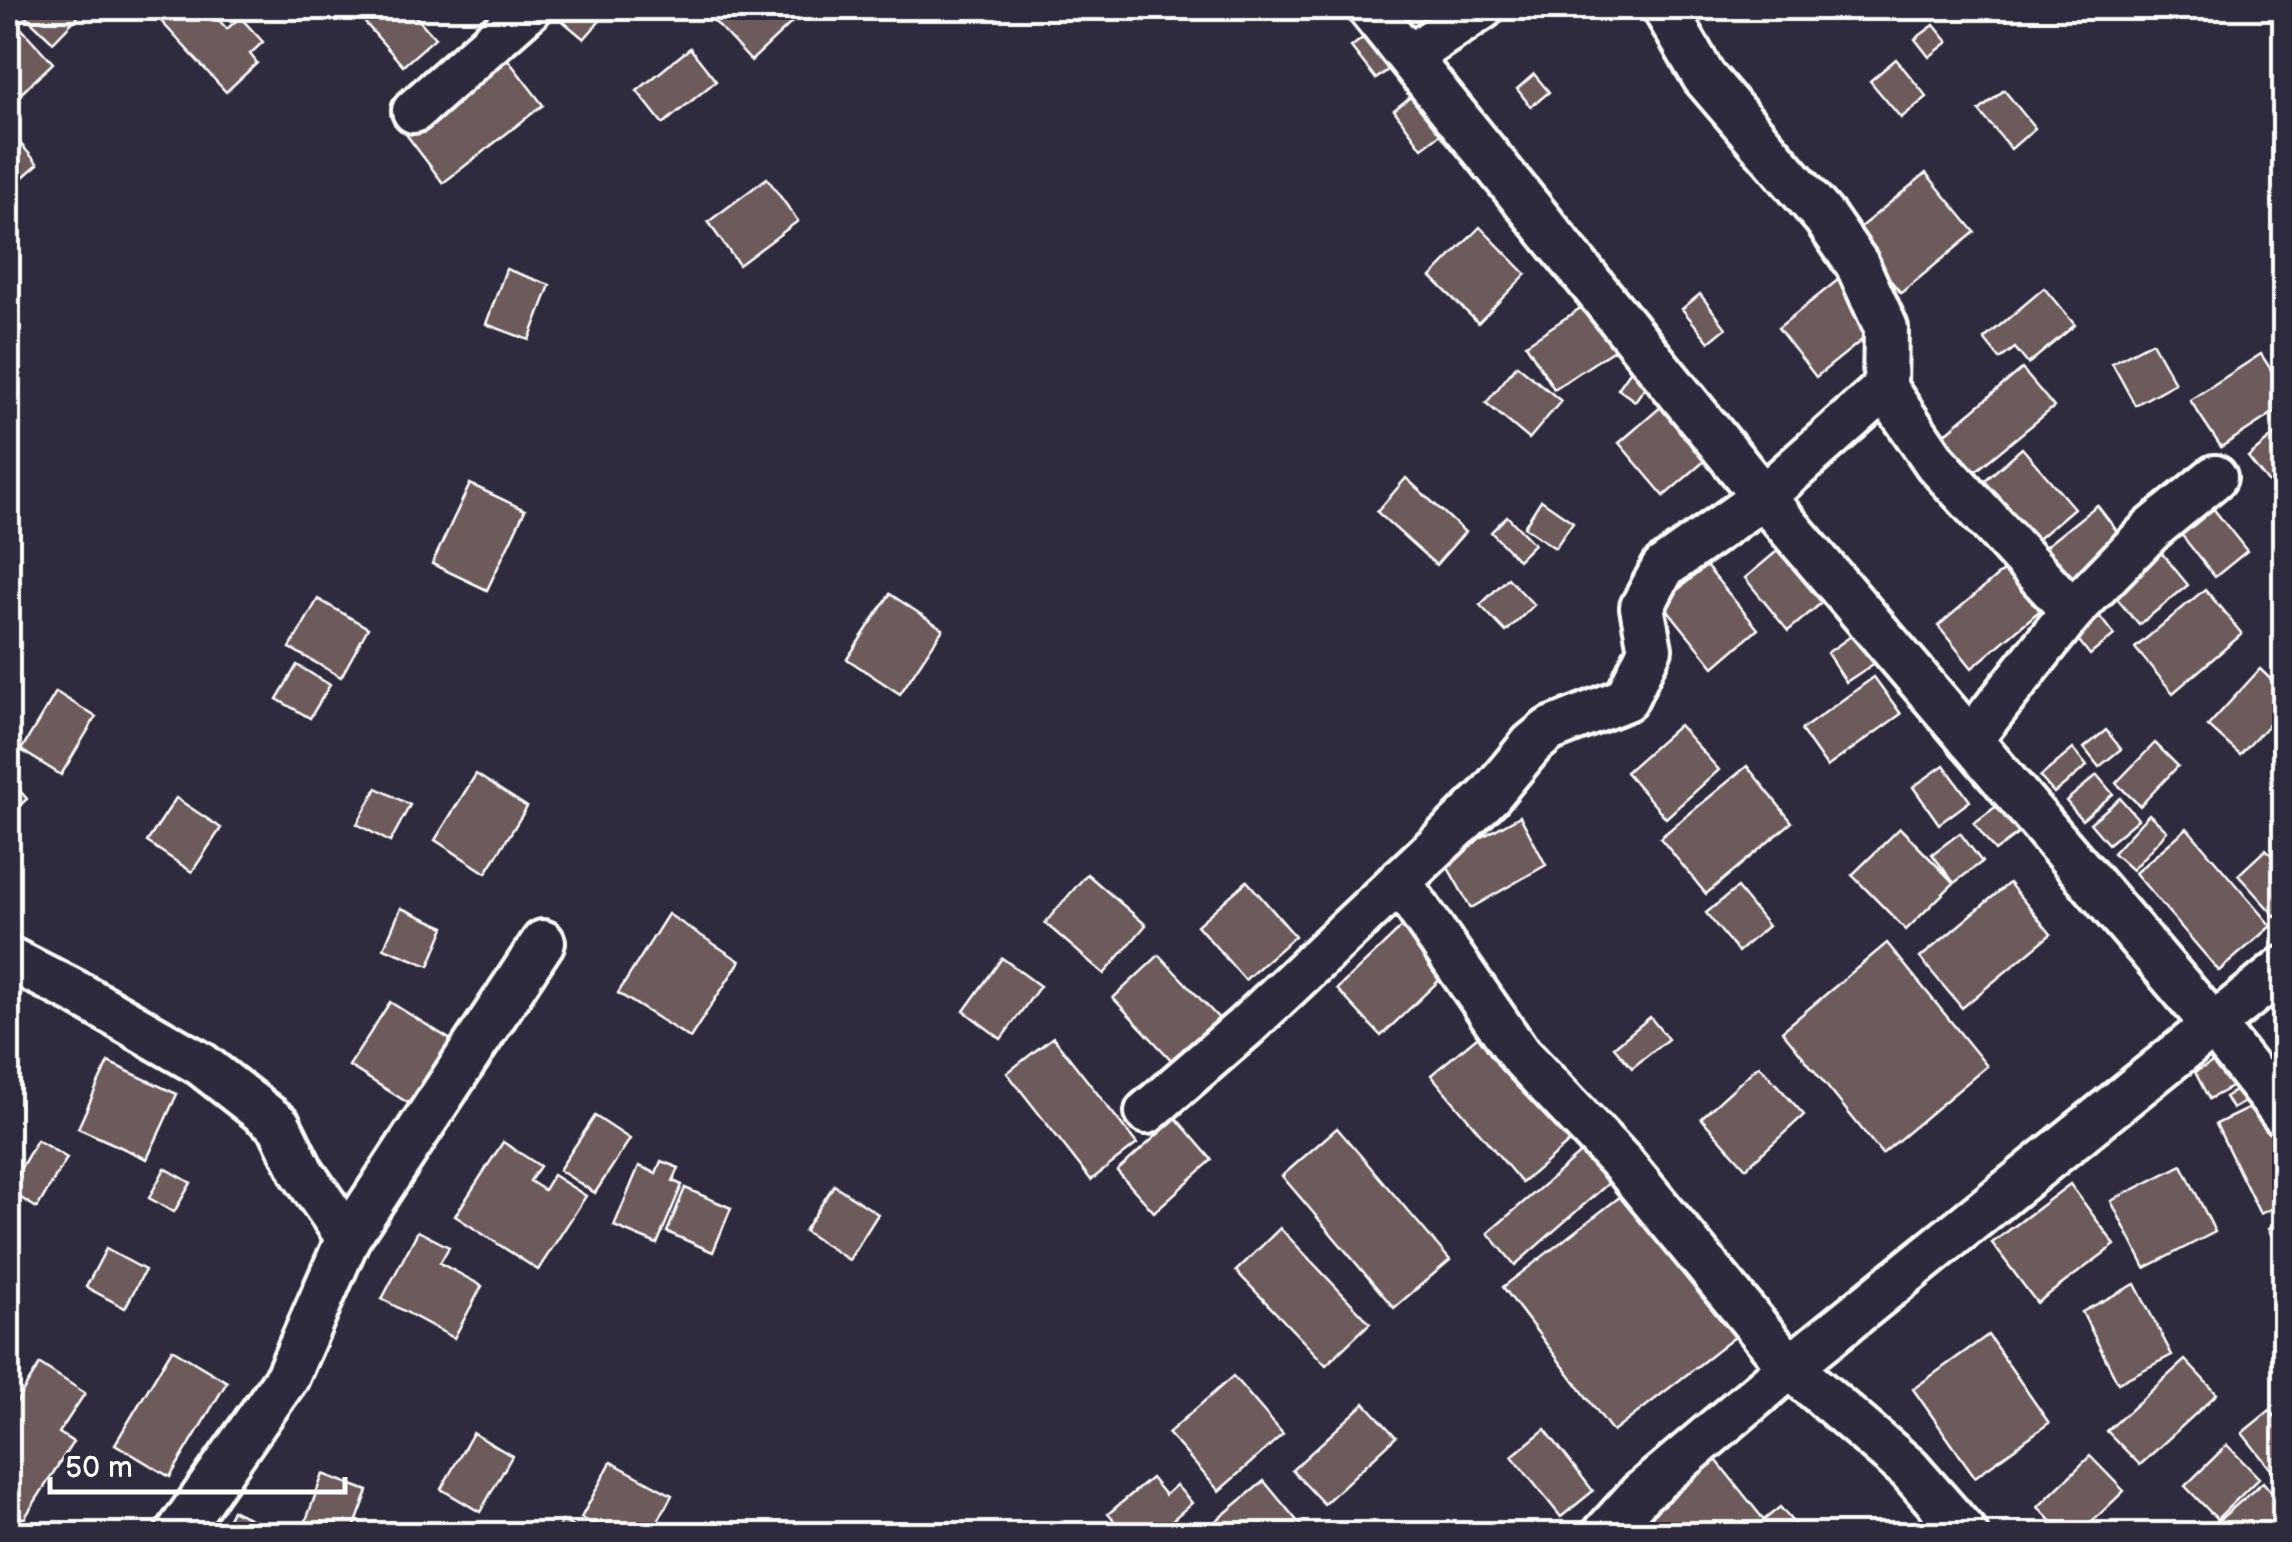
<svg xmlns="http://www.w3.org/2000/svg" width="2292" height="1542" viewBox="0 0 2292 1542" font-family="'Balsamiq Sans',sans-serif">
	<rect width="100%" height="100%" fill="#2f2a3d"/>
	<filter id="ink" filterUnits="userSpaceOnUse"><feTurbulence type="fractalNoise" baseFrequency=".01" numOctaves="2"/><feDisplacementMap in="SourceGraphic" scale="20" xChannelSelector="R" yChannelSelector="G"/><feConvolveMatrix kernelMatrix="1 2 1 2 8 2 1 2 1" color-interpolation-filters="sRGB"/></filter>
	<g filter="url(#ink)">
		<!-- building -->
		<g fill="#6d5a5a" stroke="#fff" stroke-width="2.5">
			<path d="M17,8h69l-33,34z"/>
			<path d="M149,8h59l19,21 13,-12 23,25 -13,12 7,9 -31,29z"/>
			<path d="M372,8h36l27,30 -32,28 -42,-48z"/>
			<path d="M558,8h53l-27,31 -31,-26z"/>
			<path d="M702,8h101l2,2 -54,51z"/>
			<path d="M8,14l45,49 -45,43z"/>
			<path d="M1934,25l14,17 -19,15 -14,-18z"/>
			<path d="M1368,34l25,32 -17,13 -25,-32z"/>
			<path d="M499,48l44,57 -100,78 -44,-58z"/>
			<path d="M690,48l26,33 -53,43 -26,-33z"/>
			<path d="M1896,59l31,38 -26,21 -31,-37z"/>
			<path d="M1534,74l15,18 -18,15 -14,-18z"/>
			<path d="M2004,90l31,38 -24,21 -32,-38z"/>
			<path d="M1414,94l28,39 -20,15 -28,-38z"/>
			<path d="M8,129l30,35 -30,26z"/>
			<path d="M1926,173l49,59 -74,61 -49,-59z"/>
			<path d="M767,178l31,43 -59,44 -31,-43z"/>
			<path d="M1480,227l46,47 -48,49 -47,-46z"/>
			<path d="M506,269l44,16 -21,55 -43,-16z"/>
			<path d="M1839,279l38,49 -61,49 -38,-49z"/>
			<path d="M2044,288l31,37 -47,39 -13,-16 -15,11 -16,-20z"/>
			<path d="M1700,294l26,34 -17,14 -27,-33z"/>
			<path d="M1588,303l29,45 -63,41 -28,-45z"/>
			<path d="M2152,342l23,41 -40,22 -23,-42z"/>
			<path d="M2261,354l23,36v16l-63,41 -31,-47z"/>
			<path d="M1517,365l44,36 -32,38 -43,-36z"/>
			<path d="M1634,366l17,13 -16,22 -17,-12z"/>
			<path d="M2022,369l32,38 -83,68 -30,-38z"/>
			<path d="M1670,399l45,53 -51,44 -45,-53z"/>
			<path d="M2284,427v75l-36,-45z"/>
			<path d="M2022,448l52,60 -41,35 -51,-60z"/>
			<path d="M1406,478l59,54 -29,33 -59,-53z"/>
			<path d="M470,484l55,26 -38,80 -55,-26z"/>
			<path d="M1541,500l32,22 -18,26 -31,-21z"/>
			<path d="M2097,505l29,38 -55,44 -29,-38z"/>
			<path d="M2212,507l35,44 -32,26 -35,-44z"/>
			<path d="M1507,516l27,28 -16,16 -27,-28z"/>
			<path d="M2155,545l33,40 -49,40 -33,-39z"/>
			<path d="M1782,547l43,53 -37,31 -43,-53z"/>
			<path d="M2010,565l34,42 -72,61 -34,-42z"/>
			<path d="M1706,566l52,63 -44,38 -52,-64z"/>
			<path d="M1508,578l26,27 -28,27 -26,-27z"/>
			<path d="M2205,589l37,45 -69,59 -38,-45z"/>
			<path d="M890,594l53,35 -43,65 -53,-35z"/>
			<path d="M318,599l50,29 -27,49 -51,-29z"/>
			<path d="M2100,617l14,18 -24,20 -14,-18z"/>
			<path d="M1864,627l20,30 -38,25 -19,-29z"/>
			<path d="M297,665l33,20 -20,33 -33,-19z"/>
			<path d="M2260,669l24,23v16l-44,47 -32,-29z"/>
			<path d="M1874,677l27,37 -74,53 -26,-37z"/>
			<path d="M56,692l40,25 -35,58 -40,-25z"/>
			<path d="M1679,725l40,45 -53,48 -40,-46z"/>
			<path d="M2106,730l15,19 -22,18 -15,-19z"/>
			<path d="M2155,743l23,23 -38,40 -24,-23z"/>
			<path d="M2073,749l14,17 -33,27 -14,-16z"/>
			<path d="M1944,765l26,36 -31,23 -26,-37z"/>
			<path d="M1747,766l45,56 -86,72 -46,-56z"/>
			<path d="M476,774l51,33 -41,66 -51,-33z"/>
			<path d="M2097,775l16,19 -31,26 -16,-19z"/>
			<path d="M8,777l19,22 -19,17z"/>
			<path d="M377,788l33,17 -20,37 -33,-18z"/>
			<path d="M176,798l45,30 -29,44 -45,-30z"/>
			<path d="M2120,798l18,21 -30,25 -18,-21z"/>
			<path d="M2002,802l21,28 -28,21 -21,-28z"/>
			<path d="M2149,814l18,17 -35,39 -19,-17z"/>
			<path d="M1520,816l26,49 -75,43 -28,-49z"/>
			<path d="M1900,828l54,55 -48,47 -54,-55z"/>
			<path d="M2187,828l84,98 -52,45 -84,-98z"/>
			<path d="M1960,833l22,29 -28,21 -22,-29z"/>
			<path d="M2266,849l18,21v38l-9,8 -37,-41z"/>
			<path d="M1087,874l59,51 -42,49 -59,-51z"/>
			<path d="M1247,881l48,55 -50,44 -48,-55z"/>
			<path d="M2009,883l42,51 -89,74 -42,-50z"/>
			<path d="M1737,888l31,38 -30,26 -32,-39z"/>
			<path d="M401,908l44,19 -16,39 -45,-18z"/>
			<path d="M668,914l72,47 -50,77 -72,-45z"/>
			<path d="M1404,925l44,47 -67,64 -44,-47z"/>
			<path d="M1887,943l100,123 -105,88 -100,-123z"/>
			<path d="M1159,955l64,68 -45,44 -65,-69z"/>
			<path d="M1002,958l38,28 -39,53 -37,-28z"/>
			<path d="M390,1002l64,40 -41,64 -64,-40z"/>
			<path d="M14,1017l6,64 -12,1v-64z"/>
			<path d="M1650,1017l18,22 -36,29 -18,-21z"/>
			<path d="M1483,1032l90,107 -51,44 -91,-108z"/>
			<path d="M1053,1037l84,107 -46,36 -84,-107z"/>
			<path d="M2222,1057l15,27 -28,15 -14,-27z"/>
			<path d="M108,1062l69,32 -30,65 -69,-31z"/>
			<path d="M1759,1065l45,50 -58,53 -45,-50z"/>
			<path d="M2250,1082l7,13 -25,14 -7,-12z"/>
			<path d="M2266,1100l18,38v64l-24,12 -44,-90z"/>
			<path d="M595,1116l35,23 -35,54 -36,-23z"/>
			<path d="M1176,1118l36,42 -58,52 -37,-41z"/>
			<path d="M1337,1128l113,132 -56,48 -112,-132z"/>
			<path d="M37,1140l30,18 -30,50 -29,-18z"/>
			<path d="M503,1142l37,24 -10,15 14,9 9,-15 33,21 -48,74 -83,-54z"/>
			<path d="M1591,1144l27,31 -103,90 -27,-32z"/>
			<path d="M661,1161l18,7 -6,13 9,4 -25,59 -43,-18 25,-60 17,7z"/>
			<path d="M2182,1165l33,67 -70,36 -34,-67z"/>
			<path d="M165,1168l26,15 -17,29 -25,-14z"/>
			<path d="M2070,1184l45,61 -78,58 -45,-60z"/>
			<path d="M834,1185l44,29 -29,46 -45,-29z"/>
			<path d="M685,1188l46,20 -18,44 -46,-20z"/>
			<path d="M1630,1189l110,144 -127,99 -110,-145z"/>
			<path d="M2284,1219v39l-16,-29z"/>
			<path d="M1280,1228l90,95 -44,42 -90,-94z"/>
			<path d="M418,1231l31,16 -9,16 42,23 -28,52 -72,-39z"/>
			<path d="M106,1249l39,21 -20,38 -39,-21z"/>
			<path d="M2135,1284l37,71 -54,28 -36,-71z"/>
			<path d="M1988,1335l61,88 -74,54 -62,-88z"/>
			<path d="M172,1349l55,33 -57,95 -55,-33z"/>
			<path d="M2185,1360l32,34 -77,71 -33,-34z"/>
			<path d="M40,1364l45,29 -26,40 14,9 -49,77 -16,-11v-93z"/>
			<path d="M1233,1376l50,58 -64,57 -51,-58z"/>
			<path d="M1365,1403l31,34 -72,67 -32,-34z"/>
			<path d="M2270,1410l14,17v59l-42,-53z"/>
			<path d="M1545,1429l48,62 -32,26 -49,-61z"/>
			<path d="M473,1433l39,23 -32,56 -39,-23z"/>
			<path d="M2227,1445l32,33 -42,41 -32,-33z"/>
			<path d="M1713,1456l51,64 16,-13 23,27h-162l-10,-12z"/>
			<path d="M2090,1456l34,35 -45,43h-15l-26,-27z"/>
			<path d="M611,1462l61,33 -21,39h-39l-31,-16z"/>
			<path d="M323,1474l45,17 -16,43h-51z"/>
			<path d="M1151,1478l14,17 11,-10 16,18 -36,31h-30l-18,-20z"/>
			<path d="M1264,1481l39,47 -8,6h-75l-8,-10z"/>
			<path d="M2263,1482l21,25v17l-12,10h-55l-6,-7z"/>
			<path d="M232,1510l50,24h-62z"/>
			<path d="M562,1521l25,13h-32z"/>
		</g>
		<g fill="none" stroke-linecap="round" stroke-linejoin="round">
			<!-- minor casing -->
			<g stroke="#fff" stroke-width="50">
				<g id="minor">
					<path d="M1369,8l394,489 451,529 70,89"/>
					<path d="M1664,8l40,69 121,141 32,46 29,64 -1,60 51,75 136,148"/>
					<path d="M1410,56l72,-48"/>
					<path d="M414,111l116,-103"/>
					<path d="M1970,740l102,-129 80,-82 63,-52"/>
					<path d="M1399,881l120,173 105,111 166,202 119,102 57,65"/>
					<path d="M8,958l71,36 122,70 78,61 23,47 46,66"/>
					<path d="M1147,1112l98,-85 213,-201 31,-30 43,-52 17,-14 77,-31 24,-50 -8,-42 21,-39 100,-71 122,-109"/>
					<path d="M177,1534l110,-157 61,-139 195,-296"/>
					<path d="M1604,1534l37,-41 149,-126 494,-399"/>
				</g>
			</g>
			<!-- minor -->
			<use href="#minor" stroke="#2f2a3d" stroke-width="42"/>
		</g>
	</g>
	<!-- margin -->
	<rect width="2292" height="1542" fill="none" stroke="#2f2a3d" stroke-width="40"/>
	<rect x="20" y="20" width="2252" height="1502" fill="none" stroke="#fff" stroke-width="4" filter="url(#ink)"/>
	<!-- scale -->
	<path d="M50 1477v15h295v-15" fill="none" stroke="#ffffff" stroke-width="5"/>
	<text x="65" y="1477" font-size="30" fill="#ffffff" stroke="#2f2a3d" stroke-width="8" paint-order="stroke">50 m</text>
</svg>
